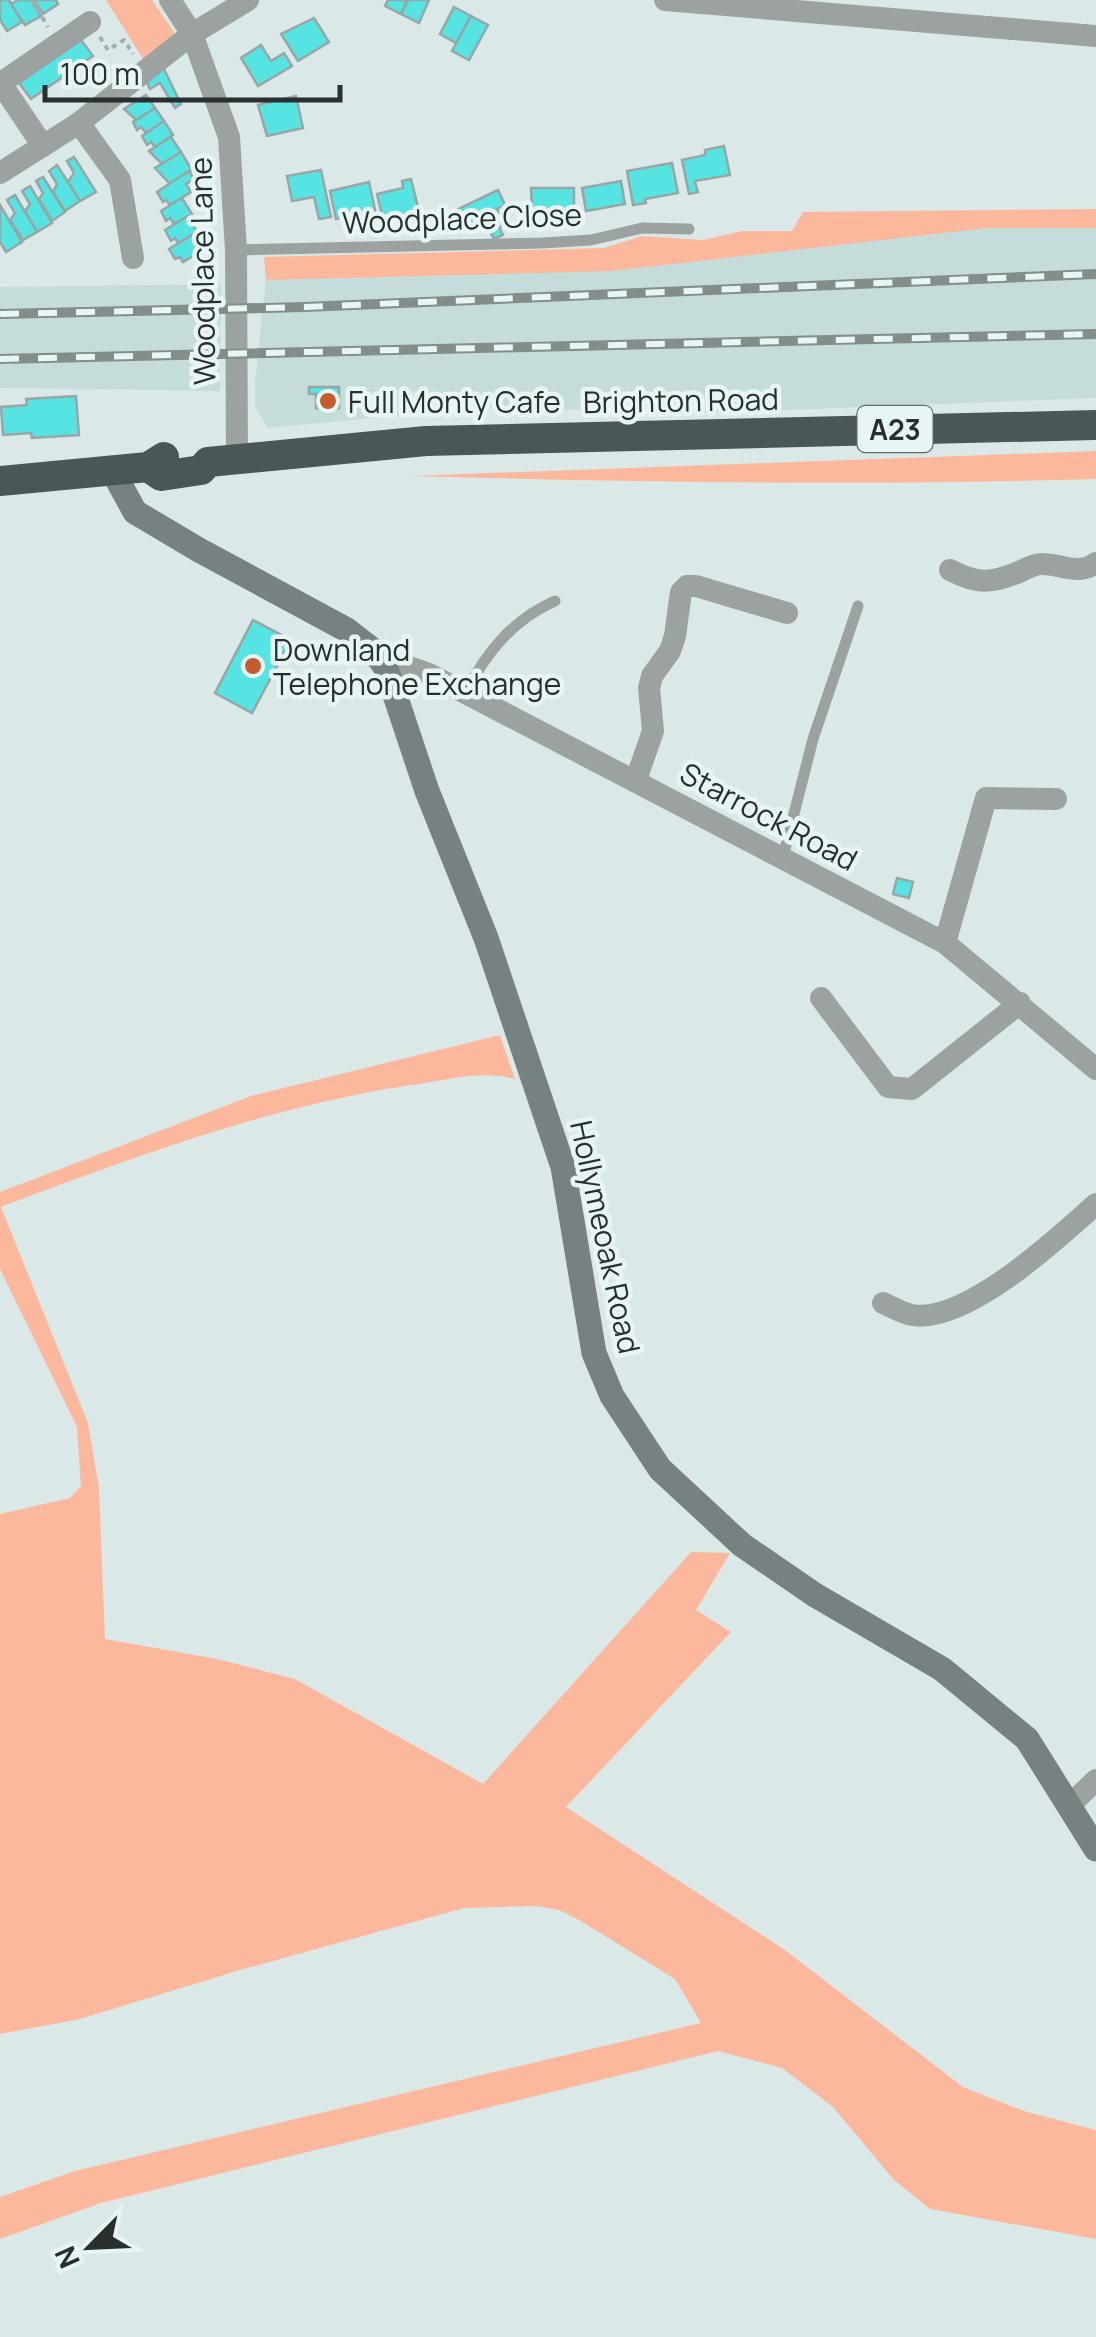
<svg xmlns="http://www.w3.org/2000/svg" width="1096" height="2337" viewBox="0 0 1096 2337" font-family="Manrope,sans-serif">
	<rect width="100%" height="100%" fill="#dae9e8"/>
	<!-- built -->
	<g fill="#c5dcdb">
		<path d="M1096,225v173l-388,15 -237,-6 -70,-19 13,26 -146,14 -13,-22v-24l11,-102 722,-52z"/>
		<path d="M221,284l-1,107 -220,-3v-101z"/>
	</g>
	<!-- green -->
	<g fill="#fcb89d">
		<path d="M106,0h46l24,35 -33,24z"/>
		<path d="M1096,209v19h-109l-376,43 -345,9 -2,-23 340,-9 38,-12 61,4 39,-9h50l11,-19z"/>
		<path d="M1096,451v28c-229,7 -457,3 -686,-3z"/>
		<path d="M500,1035l15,44c-30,-8 -59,-1 -90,4 -146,20 -286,72 -424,124l87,216 11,65 6,151 112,20 78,20 188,105 208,-232 39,1 -34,57 35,22 -165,175 219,143 178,137 61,24 72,19v109l-166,-30 -36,-29 -61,-73 -51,-39 -64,-17 -617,152 -101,36v-42l75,-26 626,-148 -26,-44 -96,-59 -20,-10 -24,-4 -71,2 -224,62 -160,49 -80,15v-520l70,-16 11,-12 -4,-59 -77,-158v-77l251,-96z"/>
	</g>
	<!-- building -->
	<g fill="#55e4e1" stroke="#98a6a5" stroke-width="2.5">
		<path d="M0,0h9l13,22 -15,9 -7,-11z"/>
		<path d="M18,0h13l10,16 -16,9 -14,-21z"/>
		<path d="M34,0h22l2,4 -15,10z"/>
		<path d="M388,0h20l-7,14 -16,-8z"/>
		<path d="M408,0h21l-10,23 -18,-9z"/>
		<path d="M454,7l17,9 -15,27 -16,-9z"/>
		<path d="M471,16l17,9 -19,35 -17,-9z"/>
		<path d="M314,18l15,24 -31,19 -17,-27z"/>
		<path d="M81,40l12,16 -62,43 -12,-16z"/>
		<path d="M261,45l10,16 13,-8 8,13 -34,20 -17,-28z"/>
		<path d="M163,67l18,37 -6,4 -15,-25 -10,6 -4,-8z"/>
		<path d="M146,95l9,13 -19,12 -12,-11z"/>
		<path d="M296,96l7,32 -36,8 -9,-31z"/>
		<path d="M155,108l9,13 -18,12 -5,-6 -4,3 -4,-8z"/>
		<path d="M164,121l9,14 -18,12 -4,-5 -4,3 -5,-9z"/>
		<path d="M171,137l10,15 -19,12 -13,-13z"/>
		<path d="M724,146l6,29 -35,6 3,11 -9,2 -7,-34 23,-5v-5z"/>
		<path d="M181,152l11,18 -22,14 -15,-16z"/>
		<path d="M74,157l22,35 -16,9 -12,-19 6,-9 -7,-12z"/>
		<path d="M672,163l6,30 -33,6 1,4 -13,2 -6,-34z"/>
		<path d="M57,165l23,36 -15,10 -12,-19 4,-8 -8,-13z"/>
		<path d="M321,170l10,47 -12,2 -5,-22 -22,4 -5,-25z"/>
		<path d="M189,171l5,8 -8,5 5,8 -21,13 -4,-5 -3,2 -6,-10z"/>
		<path d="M43,177l22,35 -13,9 -13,-22 4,-6 -7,-12z"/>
		<path d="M411,179l8,32 -36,8 -6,-25 26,-6 -1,-7z"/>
		<path d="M621,181l4,23 -39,7 -4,-23z"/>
		<path d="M369,182l8,37 -12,2 -2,-8 -27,6 -6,-28z"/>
		<path d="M30,186l22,37 -15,9 -12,-21 5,-7 -8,-13z"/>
		<path d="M531,188h43v21l-42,1z"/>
		<path d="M498,190l7,15 -8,4 8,16 -6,2 4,8 -9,4 -9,-18 -25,12 -10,-20z"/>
		<path d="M15,195l22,37 -14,8 -13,-20 5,-7 -8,-13z"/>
		<path d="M182,198l10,16 -18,10 -4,-6 -4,3 -5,-10z"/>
		<path d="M0,205l22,37 -16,10 -6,-10z"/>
		<path d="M188,216l9,16 -19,11 -3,-5 -4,3 -6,-11z"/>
		<path d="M192,235l9,16 -18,11 -3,-5 -5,2 -6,-10z"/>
		<path d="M309,387h30v21h-23v-14h-7z"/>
		<path d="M76,396l3,39 -47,3 -1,-5 -28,2 -2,-28 26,-2 -1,-6z"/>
		<path d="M253,620l38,20 -39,73 -37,-20z"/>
		<path d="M897,878l16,4 -4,16 -16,-4z"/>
	</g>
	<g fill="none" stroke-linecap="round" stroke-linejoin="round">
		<!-- path -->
		<g stroke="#a3afaf" stroke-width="4" stroke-dasharray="5 5" stroke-linecap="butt">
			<path d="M32,0l16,27"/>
			<path d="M100,37l8,13 16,-10 9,14"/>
		</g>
		<!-- lane -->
		<g stroke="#9ca2a2" stroke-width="11">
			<path d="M236,250l306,-7 49,-3 51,-12 47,1"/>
			<path d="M465,693c22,-41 47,-73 90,-92"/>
			<path d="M783,857l30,-118 45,-133"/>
		</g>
		<!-- street -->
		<g stroke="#9ca2a2" stroke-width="22">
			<path d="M170,0l22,34 37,103 7,113 1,208"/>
			<path d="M665,0l431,36"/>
			<path d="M0,82l43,64"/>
			<path d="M1,83l89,-61"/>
			<path d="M79,123l41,57 13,78"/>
			<path d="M0,173l79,-50 113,-89 56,-34"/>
			<path d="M950,570c27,14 40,14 69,2 6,-3 15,-8 23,-8 19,0 36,12 54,-1"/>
			<path d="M386,668l18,-3 25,9 516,269 151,126"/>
			<path d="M636,780l17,-49 -4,-43 3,-12 18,-25 5,-15 6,-44 6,-6h9l91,27"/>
			<path d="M945,943l41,-145 70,1"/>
			<path d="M821,998l67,89 24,2 108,-86"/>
			<path d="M883,1303c9,4 19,10 29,12 54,9 145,-76 184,-111"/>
			<path d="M1070,1805l26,-25"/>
		</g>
		<!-- secondary -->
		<path stroke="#788181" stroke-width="25" d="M112,470l23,42 64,38 148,80 27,21 12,17 41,123 59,147 77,229 31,186 18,43 48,73 82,76 73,50 127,74 85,70 69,110"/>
		<!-- highway -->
		<g stroke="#4a5756" stroke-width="30">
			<path d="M148,467l13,9 40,-6 7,-8 218,-21 670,-16"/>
			<path d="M0,481l148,-14 16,-10"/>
		</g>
		<!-- rail casing -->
		<g stroke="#838d8c" stroke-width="10">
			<g id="rail">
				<path d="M0,314l305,-7 791,-33"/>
				<path d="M0,359l1096,-25"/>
			</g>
		</g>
		<!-- rail -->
		<use href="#rail" stroke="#e7f6f5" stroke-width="6" stroke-dasharray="19" stroke-linecap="butt"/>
	</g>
	<!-- markers -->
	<g fill="#c25c2e" stroke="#e7f6f5" stroke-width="4">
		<circle cx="328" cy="401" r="10"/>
		<circle cx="253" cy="666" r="10"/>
	</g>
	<g text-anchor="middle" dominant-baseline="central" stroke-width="9" stroke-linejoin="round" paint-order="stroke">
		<!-- shield labels -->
		<rect fill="#e7f6f5" stroke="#626a6a" stroke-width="2.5" x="857.5" y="406" width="75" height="46" rx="8"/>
		<g font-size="28" font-weight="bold" fill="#292e2e">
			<text x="895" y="429">A23</text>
		</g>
		<!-- street labels -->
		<g font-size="30" fill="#292e2e" stroke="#e7f6f5">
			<text transform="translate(462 218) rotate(-2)">Woodplace Close</text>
			<text transform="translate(202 271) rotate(-91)">Woodplace Lane</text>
			<text transform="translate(681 400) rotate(-1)">Brighton Road</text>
			<text transform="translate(769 816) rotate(28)">Starrock Road</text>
			<text transform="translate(606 1237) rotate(78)">Hollymeoak Road</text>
		</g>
		<!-- poi labels -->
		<g font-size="30" fill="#292e2e" stroke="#e7f6f5" text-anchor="start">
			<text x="348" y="401">Full Monty Cafe</text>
			<text x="273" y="649">Downland<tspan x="273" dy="34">Telephone Exchange</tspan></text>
		</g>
	</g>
	<!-- north arrow -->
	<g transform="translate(90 2247) rotate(246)" stroke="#e7f6f5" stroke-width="8" paint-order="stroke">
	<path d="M0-8L18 38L0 25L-18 38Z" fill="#292e2e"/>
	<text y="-15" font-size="28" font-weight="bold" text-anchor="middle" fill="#292e2e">N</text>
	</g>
	<!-- scale -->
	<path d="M45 85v15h295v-15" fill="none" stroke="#292e2e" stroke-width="5"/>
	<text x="60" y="85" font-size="30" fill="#292e2e" stroke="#e7f6f5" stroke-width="8" paint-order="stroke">100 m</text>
</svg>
